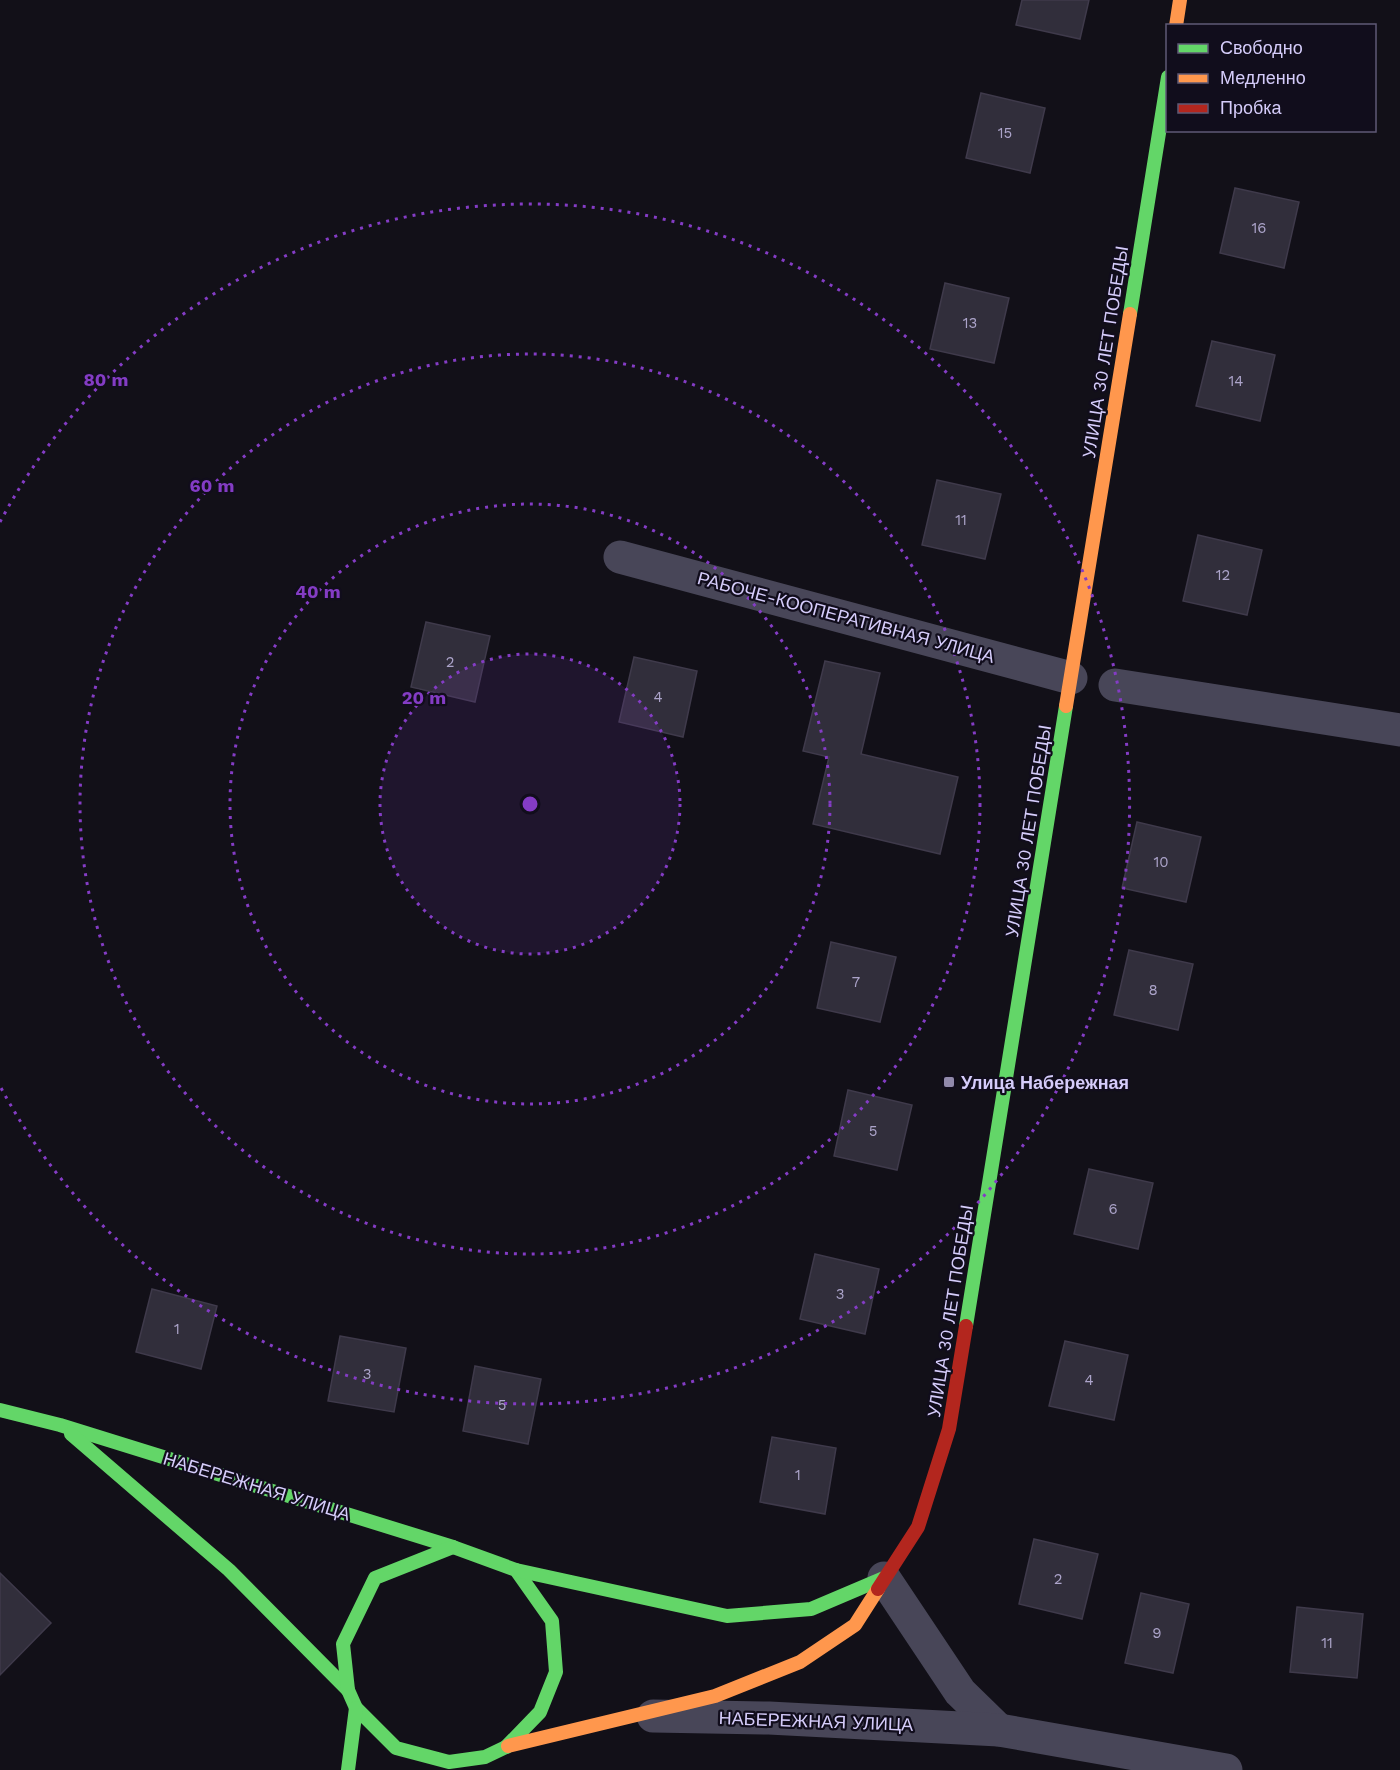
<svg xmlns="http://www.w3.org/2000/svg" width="1400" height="1770" viewBox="0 0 1400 1770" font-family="'Work Sans',sans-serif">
	<rect width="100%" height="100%" fill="#121018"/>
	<!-- building -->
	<g fill="#312e3b" stroke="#3f3a4b" stroke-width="1.5">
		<path d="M1022,0h67l-9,39 -64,-14z"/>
		<path d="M981,93l64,15 -15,65 -64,-15z"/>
		<path d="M1235,188l64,14 -15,66 -64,-15z"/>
		<path d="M945,283l64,15 -15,65 -64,-14z"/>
		<path d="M1212,341l63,14 -15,66 -64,-15z"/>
		<path d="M937,480l64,14 -16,65 -63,-14z"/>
		<path d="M1198,535l64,15 -15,65 -64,-14z"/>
		<path d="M426,622l64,14 -15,66 -64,-15z"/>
		<path d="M634,657l63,14 -14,66 -64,-15z"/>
		<path d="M825,661l55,12 -19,81 97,23 -18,77 -127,-30 16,-67 -26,-6z"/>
		<path d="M1137,822l64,15 -15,65 -64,-14z"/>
		<path d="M831,942l65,15 -16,65 -63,-14z"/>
		<path d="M1129,950l64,14 -15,66 -64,-15z"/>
		<path d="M848,1090l64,15 -15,65 -63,-14z"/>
		<path d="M1089,1169l64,14 -15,66 -64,-15z"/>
		<path d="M815,1254l64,15 -14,65 -65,-15z"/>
		<path d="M152,1289l65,17 -16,63 -65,-17z"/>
		<path d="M340,1336l66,12 -12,64 -66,-11z"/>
		<path d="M1065,1341l63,14 -14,65 -65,-14z"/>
		<path d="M475,1366l66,13 -13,65 -65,-13z"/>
		<path d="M772,1437l64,11 -11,66 -65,-12z"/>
		<path d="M1034,1539l64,15 -16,65 -63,-15z"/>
		<path d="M0,1573l51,50 -51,52z"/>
		<path d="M1141,1593l48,11 -16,69 -48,-10z"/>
		<path d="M1297,1607l66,7 -6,64 -67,-6z"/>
	</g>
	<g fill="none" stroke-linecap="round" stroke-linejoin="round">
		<!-- street -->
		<g stroke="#484658" stroke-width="33">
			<path d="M620,557l451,121"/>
			<path d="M1115,685l285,45"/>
			<path d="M884,1578l76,114 39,38"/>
			<path d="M653,1716l116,2 230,12 227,40"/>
		</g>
		<!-- fast -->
		<g stroke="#63d668" stroke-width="14">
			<path d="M1130,314l38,-237"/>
			<path d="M966,1326l100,-620"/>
			<path d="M0,1410l60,15 393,122 63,23 36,51 4,51 -16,40 -34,35"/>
			<path d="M71,1434l158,136 119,120"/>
			<path d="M453,1547l-78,31 -32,66 5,46 8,18 40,40 53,14 36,-5 23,-11"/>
			<path d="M516,1570l211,46 84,-7 73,-31"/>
			<path d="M348,1770l8,-62"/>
		</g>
		<!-- slow -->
		<g stroke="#ff974d" stroke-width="14">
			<path d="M1176,26l4,-26"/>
			<path d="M1066,706l64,-392"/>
			<path d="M508,1746l207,-50 85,-34 55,-37 23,-36"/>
		</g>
		<!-- jam -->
		<path stroke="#b3261e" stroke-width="14" d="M878,1589l40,-62 31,-98 17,-103"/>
	</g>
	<!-- distance rings -->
	<circle cx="530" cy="804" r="150" fill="#843cc5" fill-opacity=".12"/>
	<g fill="none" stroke="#843cc5" stroke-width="3" stroke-dasharray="3 6">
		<circle cx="530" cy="804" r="150"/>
		<circle cx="530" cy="804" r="300"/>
		<circle cx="530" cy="804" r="450"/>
		<path d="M0 522A600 600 0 1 1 0 1086"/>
	</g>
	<!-- markers -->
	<rect fill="#918aab" stroke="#110d1c" stroke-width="2" x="943" y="1076" width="12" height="12" rx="3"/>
	<g text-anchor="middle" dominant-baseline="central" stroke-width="4.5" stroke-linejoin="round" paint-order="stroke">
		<!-- number labels -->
		<g font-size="15" fill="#aca4ca">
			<text x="1005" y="133">15</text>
			<text x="1259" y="228">16</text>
			<text x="970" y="323">13</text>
			<text x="1236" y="381">14</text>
			<text x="961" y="520">11</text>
			<text x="1223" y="575">12</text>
			<text x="450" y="662">2</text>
			<text x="658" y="697">4</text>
			<text x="1161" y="862">10</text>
			<text x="856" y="982">7</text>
			<text x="1153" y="990">8</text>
			<text x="873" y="1131">5</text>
			<text x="1113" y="1209">6</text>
			<text x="840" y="1294">3</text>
			<text x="177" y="1329">1</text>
			<text x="367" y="1374">3</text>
			<text x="1089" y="1380">4</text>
			<text x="502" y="1405">5</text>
			<text x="798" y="1475">1</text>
			<text x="1058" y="1579">2</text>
			<text x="1157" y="1633">9</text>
			<text x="1327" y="1643">11</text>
		</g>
		<!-- street labels -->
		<g font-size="18" fill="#d5ccfa" stroke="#110d1c">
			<text transform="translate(1105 352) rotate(-81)">УЛИЦА 30 ЛЕТ ПОБЕДЫ</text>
			<text transform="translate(846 617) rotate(15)">РАБОЧЕ-КООПЕРАТИВНАЯ УЛИЦА</text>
			<text transform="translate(1028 831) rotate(-81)">УЛИЦА 30 ЛЕТ ПОБЕДЫ</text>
			<text transform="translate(950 1311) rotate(-81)">УЛИЦА 30 ЛЕТ ПОБЕДЫ</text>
			<text transform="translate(257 1486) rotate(17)">НАБЕРЕЖНАЯ УЛИЦА</text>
			<text transform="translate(816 1721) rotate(2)">НАБЕРЕЖНАЯ УЛИЦА</text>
		</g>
		<!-- poi labels -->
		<g font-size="18" font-weight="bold" fill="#d5ccfa" stroke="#110d1c" text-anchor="start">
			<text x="961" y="1082">Улица Набережная</text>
		</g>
	</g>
	<circle cx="530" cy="804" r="9" fill="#843cc5" stroke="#110d1c" stroke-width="3"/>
	<g font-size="18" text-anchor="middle" font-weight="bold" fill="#843cc5" stroke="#110d1c" stroke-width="4.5" stroke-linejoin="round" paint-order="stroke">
		<text x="106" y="386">80 m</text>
		<text x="212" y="492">60 m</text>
		<text x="318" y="598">40 m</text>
		<text x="424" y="704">20 m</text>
	</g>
	<!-- legend -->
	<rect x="1166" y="24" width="210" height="108" fill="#110d1c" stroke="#5f5975" stroke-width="1.5"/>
	<rect x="1178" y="44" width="30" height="9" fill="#63d668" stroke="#5f5975" stroke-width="1.5"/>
	<text x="1220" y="54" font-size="18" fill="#d5ccfa">Свободно</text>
	<rect x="1178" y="74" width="30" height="9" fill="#ff974d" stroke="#5f5975" stroke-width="1.5"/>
	<text x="1220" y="84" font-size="18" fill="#d5ccfa">Медленно</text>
	<rect x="1178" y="104" width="30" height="9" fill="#b3261e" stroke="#5f5975" stroke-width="1.5"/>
	<text x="1220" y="114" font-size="18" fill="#d5ccfa">Пробка</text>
</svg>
